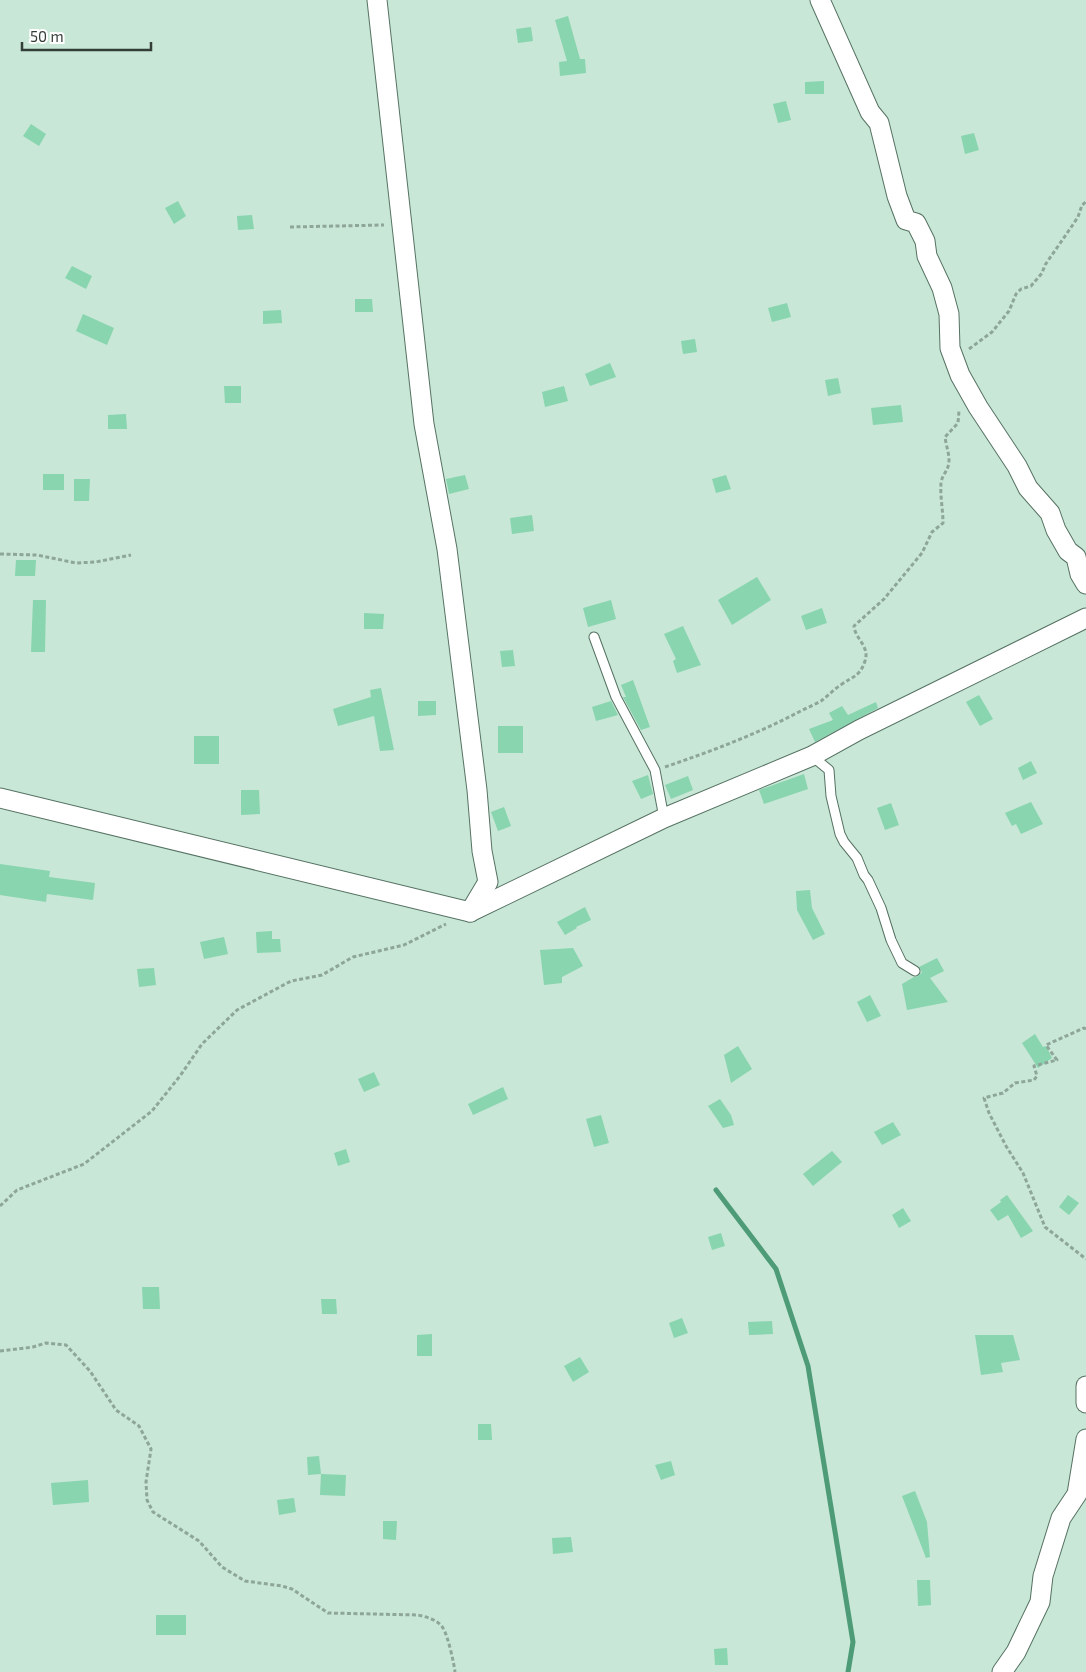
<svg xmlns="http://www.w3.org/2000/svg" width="1086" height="1672" viewBox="0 0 1086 1672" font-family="'Exo 2',sans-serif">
	<rect width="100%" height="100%" fill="#c8e7d6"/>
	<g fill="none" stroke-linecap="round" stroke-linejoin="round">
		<!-- stream -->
		<path stroke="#4e9b78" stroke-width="5" d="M716,1190l60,79 32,97 45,276 -5,30"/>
	</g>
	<!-- building -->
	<g fill="#88d5af">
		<path d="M568,16l12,43h5l1,14 -26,3 -1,-14 8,-1 -12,-41z"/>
		<path d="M531,27l2,14 -15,2 -2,-14z"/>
		<path d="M824,81v13h-19v-12z"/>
		<path d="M786,101l5,19 -13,3 -5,-19z"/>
		<path d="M31,124l15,10 -7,12 -16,-10z"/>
		<path d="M974,133l5,17 -14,4 -4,-18z"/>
		<path d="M178,201l8,15 -12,8 -9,-16z"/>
		<path d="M252,215l2,14 -16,1 -1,-14z"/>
		<path d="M72,266l20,10 -6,13 -21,-11z"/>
		<path d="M355,299h17l1,13h-18z"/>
		<path d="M787,303l4,14 -19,5 -4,-14z"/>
		<path d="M281,310l1,13 -19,1v-13z"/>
		<path d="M83,314l31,14 -7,17 -31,-14z"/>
		<path d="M695,339l2,13 -14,2 -2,-13z"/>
		<path d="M610,363l6,14 -26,9 -5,-12z"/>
		<path d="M838,378l3,15 -13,3 -3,-16z"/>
		<path d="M224,386h17v17h-16z"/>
		<path d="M564,386l4,15 -23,6 -3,-15z"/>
		<path d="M901,405l2,17 -30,3 -2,-17z"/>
		<path d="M126,414l1,15h-19v-14z"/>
		<rect x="43" y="474" width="21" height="16"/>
		<path d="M465,475l4,14 -20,5 -3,-15z"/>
		<path d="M726,475l5,14 -15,4 -4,-14z"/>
		<path d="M74,479h16l-1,22h-15z"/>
		<path d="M532,515l2,16 -22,3 -2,-16z"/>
		<path d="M16,560h20l-1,16h-20z"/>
		<path d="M757,577l14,23 -39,25 -14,-25z"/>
		<path d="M33,600h13l-1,52h-14z"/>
		<path d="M611,600l5,19 -28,8 -5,-19z"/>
		<path d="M822,608l5,15 -21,7 -5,-14z"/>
		<path d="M364,613l20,1 -1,15h-19z"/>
		<path d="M683,626l18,39 -24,8 -4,-12 3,-2 -12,-25z"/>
		<path d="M513,650l2,16 -13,1 -2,-16z"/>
		<path d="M633,680l17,47 -9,3 -18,-33h3l-5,-12z"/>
		<path d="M381,688l13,62 -14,1 -6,-35 -36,10 -5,-17 38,-12 -1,-7z"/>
		<path d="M979,695l14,24 -13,7 -14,-24z"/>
		<path d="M418,701h18v14l-18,1z"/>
		<path d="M611,701l7,14 -22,6 -4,-14z"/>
		<path d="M876,702l2,6 -63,34 -6,-13 24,-9 -4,-7 13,-7 6,9z"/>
		<rect x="498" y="726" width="25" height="27"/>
		<rect x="194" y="736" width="25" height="28"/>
		<path d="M1031,761l6,12 -14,7 -5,-12z"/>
		<path d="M804,774l4,15 -44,15 -5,-14z"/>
		<path d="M648,775l5,19 -12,5 -9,-18z"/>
		<path d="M688,776l5,14 -22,9 -6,-14z"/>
		<path d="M241,790h18l1,24 -19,1z"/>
		<path d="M1031,802l12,22 -22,10 -5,-10 -4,2 -7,-13z"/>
		<path d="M891,803l8,22 -14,5 -8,-22z"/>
		<path d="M504,807l7,19 -13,5 -7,-19z"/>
		<path d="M0,864l50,7 -1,6 46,6 -2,17 -46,-6 -1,8 -46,-7z"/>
		<path d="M810,890l2,18 13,26 -12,6 -16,-30 -1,-19z"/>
		<path d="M585,907l6,13 -15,7 1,1 -12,7 -8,-13z"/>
		<path d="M272,931v8h8l1,13 -24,1 -1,-21z"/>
		<path d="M224,937l4,17 -24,5 -4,-17z"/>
		<path d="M573,948l10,18 -21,11v6l-18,2 -4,-35z"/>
		<path d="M937,958l7,13 -14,7 18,24 -41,8 -5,-26 12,-7 4,-1 4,-4 -3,-5z"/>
		<path d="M154,968l2,17 -17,2 -2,-18z"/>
		<path d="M870,995l11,21 -14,6 -10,-20z"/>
		<path d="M1035,1034l8,13 3,-1 6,12 -14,10 -16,-25z"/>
		<path d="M738,1046l14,23 -21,14 -7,-28z"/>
		<path d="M374,1072l6,13 -16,7 -6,-13z"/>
		<path d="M503,1087l5,12 -35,16 -5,-11z"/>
		<path d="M720,1099l11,16 3,10 -11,3 -15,-22z"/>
		<path d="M601,1115l8,28 -15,4 -8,-28z"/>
		<path d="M893,1122l8,13 -19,10 -8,-13z"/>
		<path d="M346,1149l4,13 -12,4 -4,-13z"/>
		<path d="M832,1151l10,11 -29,24 -10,-12z"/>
		<path d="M1007,1195l26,36 -12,7 -13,-23 -10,6 -8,-11 11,-8 -1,-2z"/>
		<path d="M1068,1195l11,8 -10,12 -10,-8z"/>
		<path d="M903,1208l8,13 -12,7 -7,-13z"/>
		<path d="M721,1233l4,13 -13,4 -4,-13z"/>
		<path d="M142,1287h17l1,22h-17z"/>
		<path d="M321,1299h15l1,15h-15z"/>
		<path d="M682,1318l6,15 -14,5 -5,-15z"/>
		<path d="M772,1321l1,13 -24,1 -1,-13z"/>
		<path d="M432,1334v22h-15v-21z"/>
		<path d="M975,1335h38l7,25 -19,3 2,9 -22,3z"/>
		<path d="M580,1357l9,15 -16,10 -9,-16z"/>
		<path d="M478,1424h13l1,16h-14z"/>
		<path d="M319,1456l2,18 -13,1 -1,-18z"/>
		<path d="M671,1461l4,14 -14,5 -6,-15z"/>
		<path d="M321,1474l25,1 -1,21 -25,-1z"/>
		<path d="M88,1480l1,22 -36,3 -2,-22z"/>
		<path d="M915,1491l12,31 3,35 -4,1 -24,-62z"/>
		<path d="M294,1498l2,14 -17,3 -2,-15z"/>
		<path d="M383,1521h14l-1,19 -13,-1z"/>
		<path d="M571,1537l2,15 -20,2 -1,-16z"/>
		<path d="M917,1580h13l1,25 -13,1z"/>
		<rect x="156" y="1615" width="30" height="20"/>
		<path d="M727,1648l1,17h-13l-1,-16z"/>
	</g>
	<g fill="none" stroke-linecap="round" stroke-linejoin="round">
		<!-- service casing -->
		<g stroke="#567263" stroke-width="11">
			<g id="service">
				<path d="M594,637l22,60 39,73 9,48"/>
				<path d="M812,756l17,14 2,26 9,38 4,8 13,16 7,17 4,5 13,28 10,32 11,23 13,8"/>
			</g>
		</g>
		<!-- minor casing -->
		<g stroke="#567263" stroke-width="21">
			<g id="minor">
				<path d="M820,0l50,112 9,11 18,73 9,24 10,3 9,18 2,15 15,32 7,26 1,34 10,27 18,32 39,59 11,22 22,25 6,17 12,21 8,6 4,17 6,10"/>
				<path d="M0,798l470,114 18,-30 -6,-31 -5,-61 -30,-241 -23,-125 -47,-424"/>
				<path d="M470,912l194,-94 148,-62 47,-26 227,-112"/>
				<path d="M1086,1386v17"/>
				<path d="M1002,1672l14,-20 24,-50 3,-26 18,-58 16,-24 9,-55"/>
			</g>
		</g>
		<!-- path -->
		<g stroke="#8ea699" stroke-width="3" stroke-dasharray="4 2.5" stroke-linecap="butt">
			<path d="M290,227l94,-2"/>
			<path d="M969,349l23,-17 17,-21 7,-17 5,-5 10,-3 11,-13 3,-8 27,-39 6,-9 4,-12 4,-3"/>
			<path d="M0,554l37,1 39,8 20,-1 35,-7"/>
			<path d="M665,767c44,-15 87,-31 128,-52 9,-5 19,-9 28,-14 7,-5 13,-12 21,-17 12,-8 18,-8 23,-23 5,-15 -10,-22 -11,-35l30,-27 38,-46 10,-21 11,-9c0,-13 -3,-27 -2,-40 1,-9 8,-12 8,-23 0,-7 -3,-15 -4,-23l13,-14 1,-12"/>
			<path d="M1086,1029l-2,-1 -38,17 11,15 -23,6 3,10 -3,4 -19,3 -12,10 -19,5 5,15 17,33 17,27 22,54 41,32"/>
			<path d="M0,1206l17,-16 67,-26 68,-53 28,-35 22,-32 35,-34 54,-29 31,-6 31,-18 51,-12 42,-21"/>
			<path d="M0,1351l33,-4 13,-4 20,2 24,26 26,39 23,16 12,23 -5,33 1,18 6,12 46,29 23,26 23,14 37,5 10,3 36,24 90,2c9,2 20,5 25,13 5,8 11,35 12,44"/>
		</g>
		<!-- service -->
		<use href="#service" stroke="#fff" stroke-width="9"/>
		<!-- minor -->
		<use href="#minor" stroke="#fff" stroke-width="19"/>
	</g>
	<!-- scale -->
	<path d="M22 42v8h129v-8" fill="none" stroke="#323e37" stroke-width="2.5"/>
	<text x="30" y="42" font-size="15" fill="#323e37" stroke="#ffffff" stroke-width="4" paint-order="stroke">50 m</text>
</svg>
